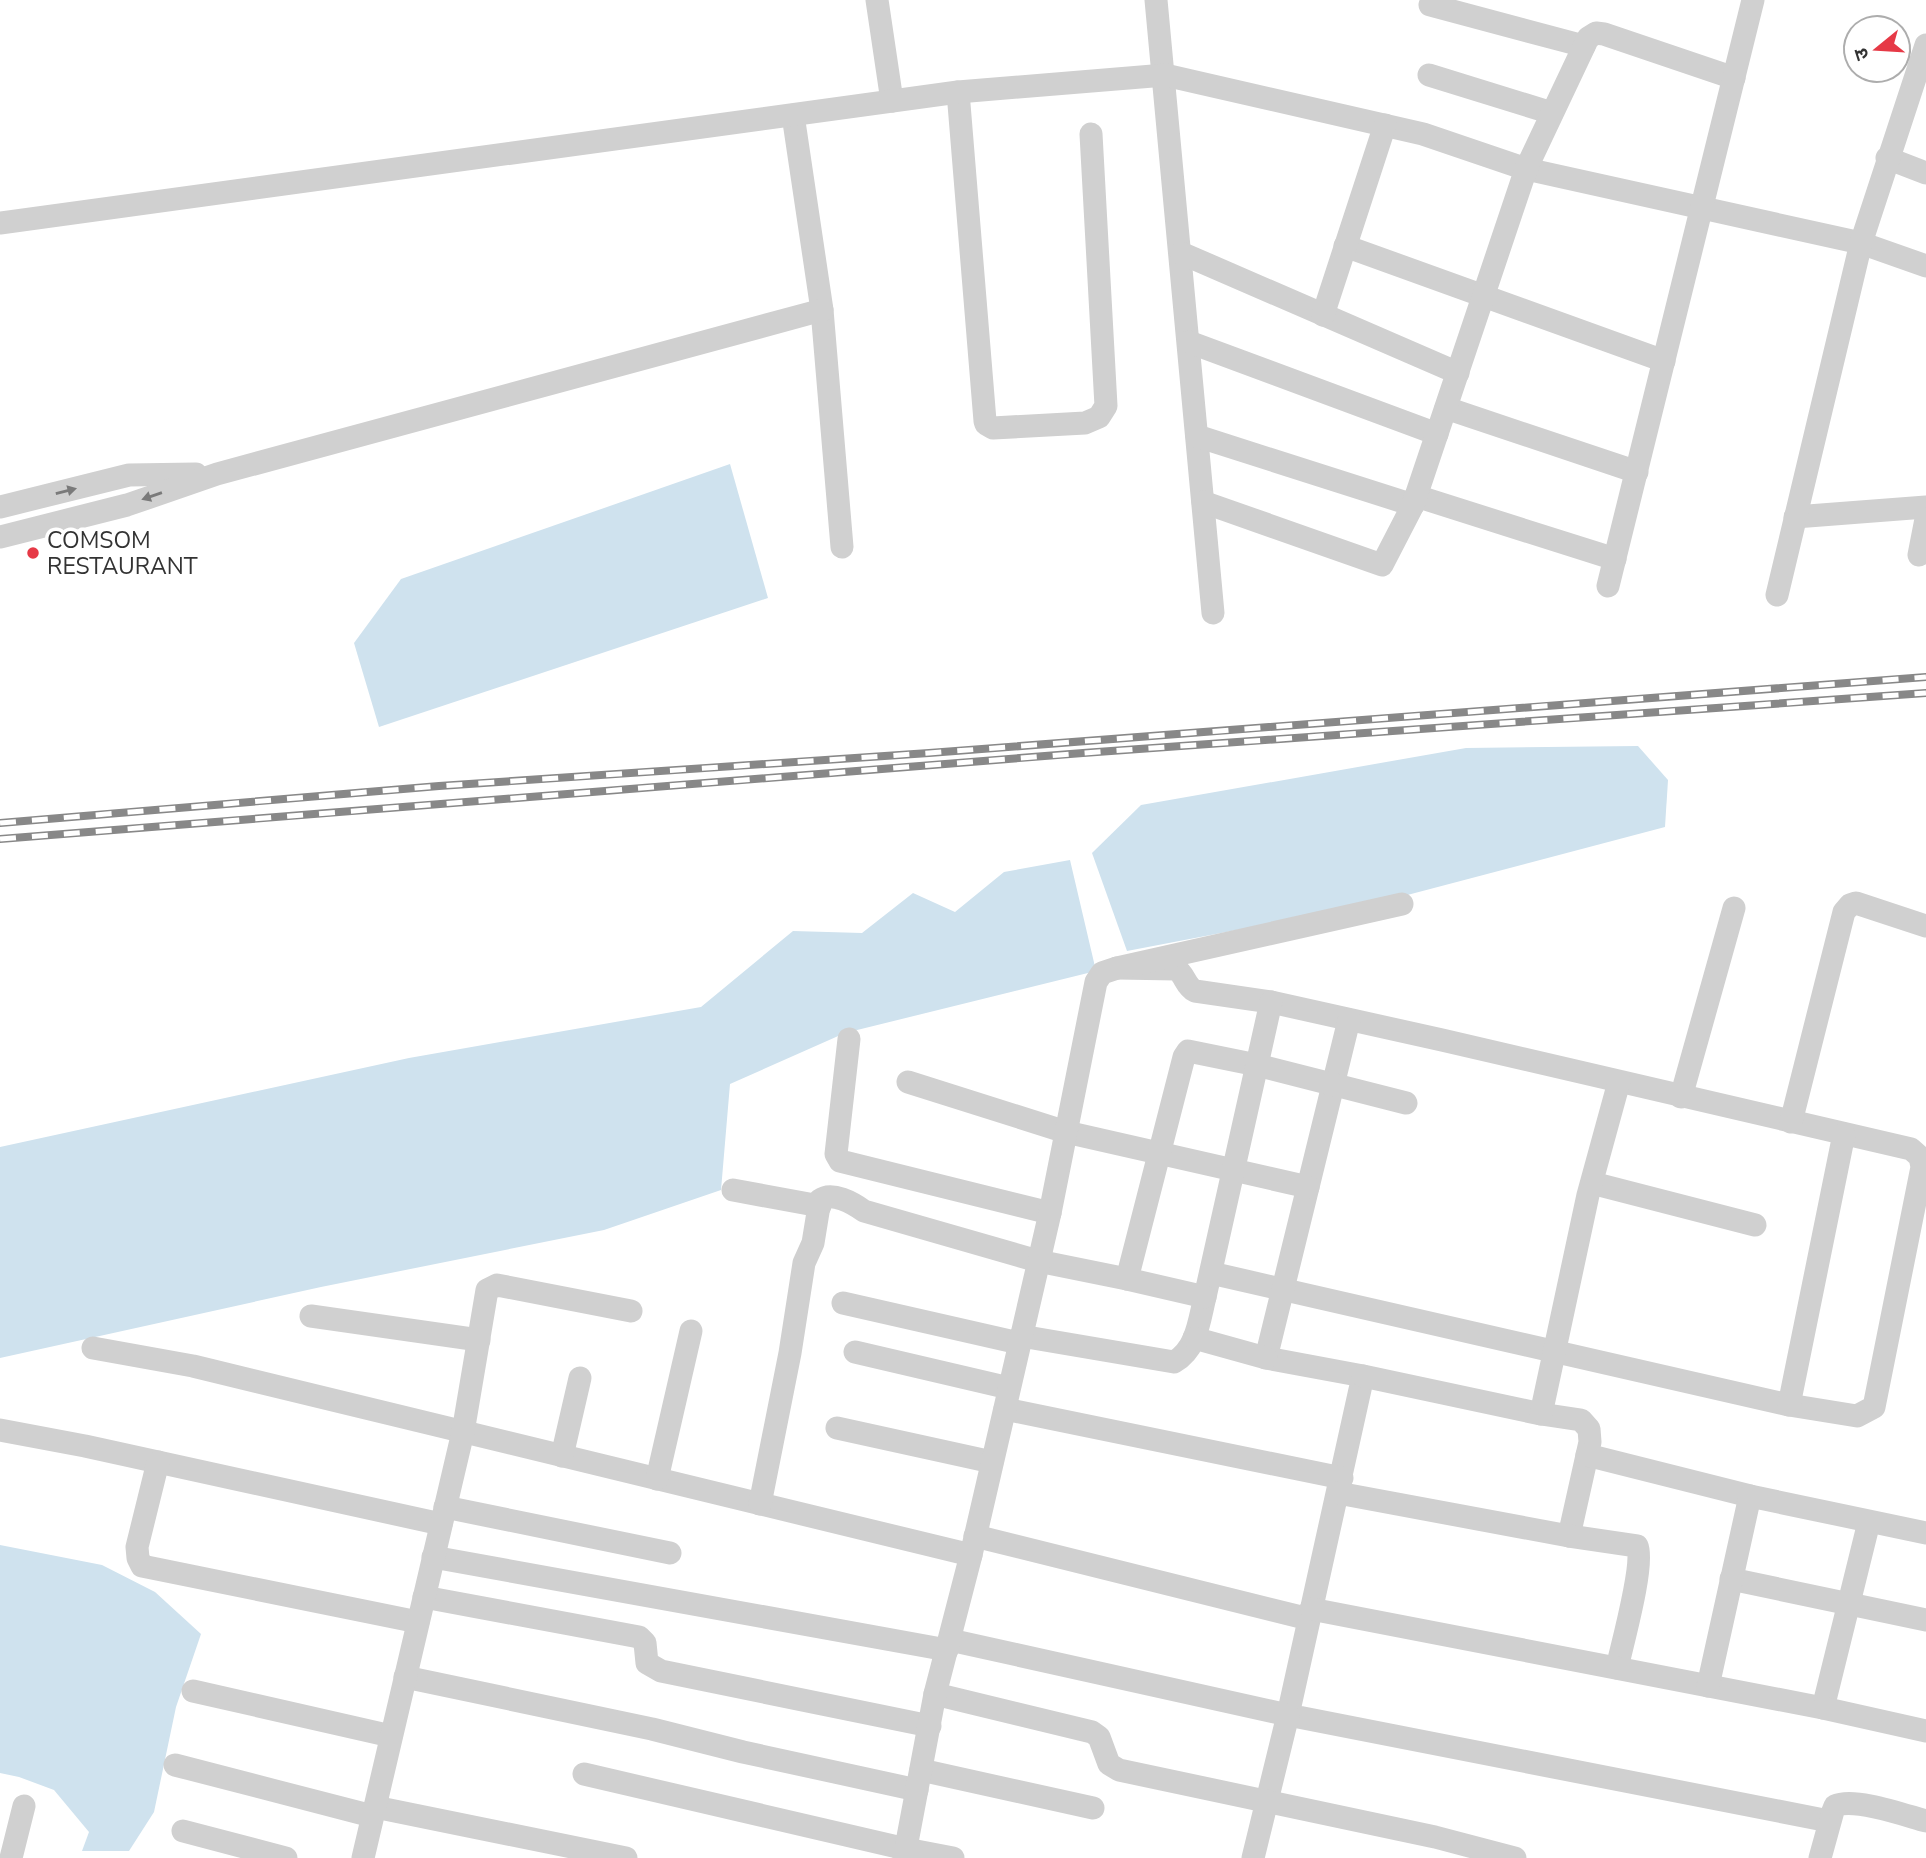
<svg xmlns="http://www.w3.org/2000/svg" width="1926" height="1858" viewBox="0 0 1926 1858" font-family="'Nunito Sans','Noto Sans Devanagari',sans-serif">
	<rect width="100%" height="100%" fill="#fff"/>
	<!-- water -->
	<g fill="#cfe2ee">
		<path d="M730,464l38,134 -389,129 -25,-84 47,-64z"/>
		<path d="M1638,746l30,34 -3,47 -288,76 -250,48 -35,-98 49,-48 325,-57z"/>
		<path d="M1070,860l26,111 -251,62 -115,51 -9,106 -117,40 -283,57 -321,71v-211l409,-89 292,-51 92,-76 69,2 51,-40 42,19 49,-40z"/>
		<path d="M0,1545l102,20 53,27 46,42 -25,73 -22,105 -25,39h-47l7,-19 -35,-42 -35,-13 -19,-4z"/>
	</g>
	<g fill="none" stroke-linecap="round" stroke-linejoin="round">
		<!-- minor -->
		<g stroke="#d0d0d0" stroke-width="23">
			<path d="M877,0l15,101"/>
			<path d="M1156,0l57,613"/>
			<path d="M1430,5l154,41"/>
			<path d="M1429,75l123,38"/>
			<path d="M958,92l27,329 1,3 7,4 92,-5 14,-6 7,-11 -15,-272"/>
			<path d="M793,115l29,195 20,237"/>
			<path d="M1887,158l39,15"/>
			<path d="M0,223l958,-131 207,-17 258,59 103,35 335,74 65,23"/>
			<path d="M1345,246l319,115"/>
			<path d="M1181,253l277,120"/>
			<path d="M1323,315l62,-190"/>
			<path d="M1189,342l248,92"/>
			<path d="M1446,408l191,64"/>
			<path d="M1197,436l216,69"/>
			<path d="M1416,496l199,63"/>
			<path d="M1203,502l179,63 31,-60 113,-336 62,-131 8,-5 8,1 130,44"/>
			<path d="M0,507l129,-32 67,-1"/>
			<path d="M1795,517l131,-10"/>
			<path d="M0,537l127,-32 90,-31 605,-164"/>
			<path d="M1919,555l7,-36"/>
			<path d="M1608,586l145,-586"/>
			<path d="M1777,595l84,-352 65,-198"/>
			<path d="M1117,968l59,1c9,5 9,17 19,22l76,11 171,38 469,109 9,8 2,10 -48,240 -17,9 -68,-11 -578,-132"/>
			<path d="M1349,1020l-83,338 97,18 -75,339 541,106"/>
			<path d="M849,1039l-13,115 4,7 210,52"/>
			<path d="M908,1082l158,50 242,55"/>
			<path d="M1681,1097l53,-189"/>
			<path d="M1791,1122l53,-210 6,-7 6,-2 70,23"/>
			<path d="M1592,1183l163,42"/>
			<path d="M733,1190l87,16"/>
			<path d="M1127,1279l57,-222 4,-6 69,14 149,38"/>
			<path d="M843,1303l176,40"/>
			<path d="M311,1316l168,24"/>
			<path d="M1021,1336l153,26c23,-13 25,-41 31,-65l66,-295"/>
			<path d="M1194,1338l72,20"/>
			<path d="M93,1348l100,18 778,189"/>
			<path d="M855,1352l154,36"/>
			<path d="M1363,1376l178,38 40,6 8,9 1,13 -21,94"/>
			<path d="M1789,1405l55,-271"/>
			<path d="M1005,1409l337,69"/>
			<path d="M1541,1414l47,-219 31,-113"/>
			<path d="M837,1428l155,34"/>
			<path d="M0,1430l85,16 356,78"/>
			<path d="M1587,1455l163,41"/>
			<path d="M562,1456l18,-78"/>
			<path d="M158,1462l-21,85 1,11 4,8 276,56"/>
			<path d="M657,1479l34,-148"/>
			<path d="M1338,1493l231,43 68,10c8,17 -15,99 -20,122"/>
			<path d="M760,1504l30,-151 14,-90 9,-20 7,-43c12,-9 33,3 44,11l174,50 89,18 78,18"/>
			<path d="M445,1507l225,46"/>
			<path d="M975,1536l334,83"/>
			<path d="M433,1557l514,93"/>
			<path d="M1731,1579l195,41"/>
			<path d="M424,1597l215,40 6,6 2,20 14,8 269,55"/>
			<path d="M1311,1609l512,99 46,-186"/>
			<path d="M950,1640l338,75 -35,143"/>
			<path d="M405,1677l247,52 91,23 174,38"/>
			<path d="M1708,1686l42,-190 176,37"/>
			<path d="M193,1691l198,45"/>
			<path d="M935,1694l157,38 7,5 10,27 10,6 316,67 80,21"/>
			<path d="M1823,1708l103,23"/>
			<path d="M175,1765l197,51"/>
			<path d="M921,1770l172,38"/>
			<path d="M584,1774l322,75 47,9"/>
			<path d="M375,1807l251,51"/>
			<path d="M183,1831l103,27"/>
			<path d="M11,1858l13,-52"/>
			<path d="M363,1858l100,-426 24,-142 10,-5 134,26"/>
			<path d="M904,1858l31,-164 36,-139 79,-342 46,-231 6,-9 15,-5 285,-64"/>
			<path d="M1820,1858l13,-47 2,-5c19,-9 69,9 91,15"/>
		</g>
		<!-- rail casing -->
		<g stroke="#888" stroke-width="8">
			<g id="rail">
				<path d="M0,823l439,-37 490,-33 997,-76"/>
				<path d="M0,839l1083,-86 843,-60"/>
			</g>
		</g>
		<!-- rail -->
		<use href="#rail" stroke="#fff" stroke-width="5" stroke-dasharray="16" stroke-linecap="butt"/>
	</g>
	<!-- one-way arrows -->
	<defs><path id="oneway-solid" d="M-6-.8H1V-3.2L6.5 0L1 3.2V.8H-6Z" transform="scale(1.75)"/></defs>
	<g fill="#7a7a7a">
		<use href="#oneway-solid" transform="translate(66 491) rotate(-14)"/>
		<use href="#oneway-solid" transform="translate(152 496) rotate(161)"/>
	</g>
	<!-- markers -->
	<circle fill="#e63946" stroke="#fff" stroke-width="2.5" cx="33" cy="553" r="7"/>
	<g text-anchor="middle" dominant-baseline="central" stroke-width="7" stroke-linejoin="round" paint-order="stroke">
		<!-- poi labels -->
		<g font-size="23" fill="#333" stroke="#fff" text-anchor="start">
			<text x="47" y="540">COMSOM<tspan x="47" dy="26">RESTAURANT</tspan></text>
		</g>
	</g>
	<!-- north arrow -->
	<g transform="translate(1877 49) rotate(252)"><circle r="33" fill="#ffffff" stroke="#adadad" stroke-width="2"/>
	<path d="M0-5L12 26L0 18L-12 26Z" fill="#e63946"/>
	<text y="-10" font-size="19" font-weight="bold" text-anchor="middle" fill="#333333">उ</text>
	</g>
</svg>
